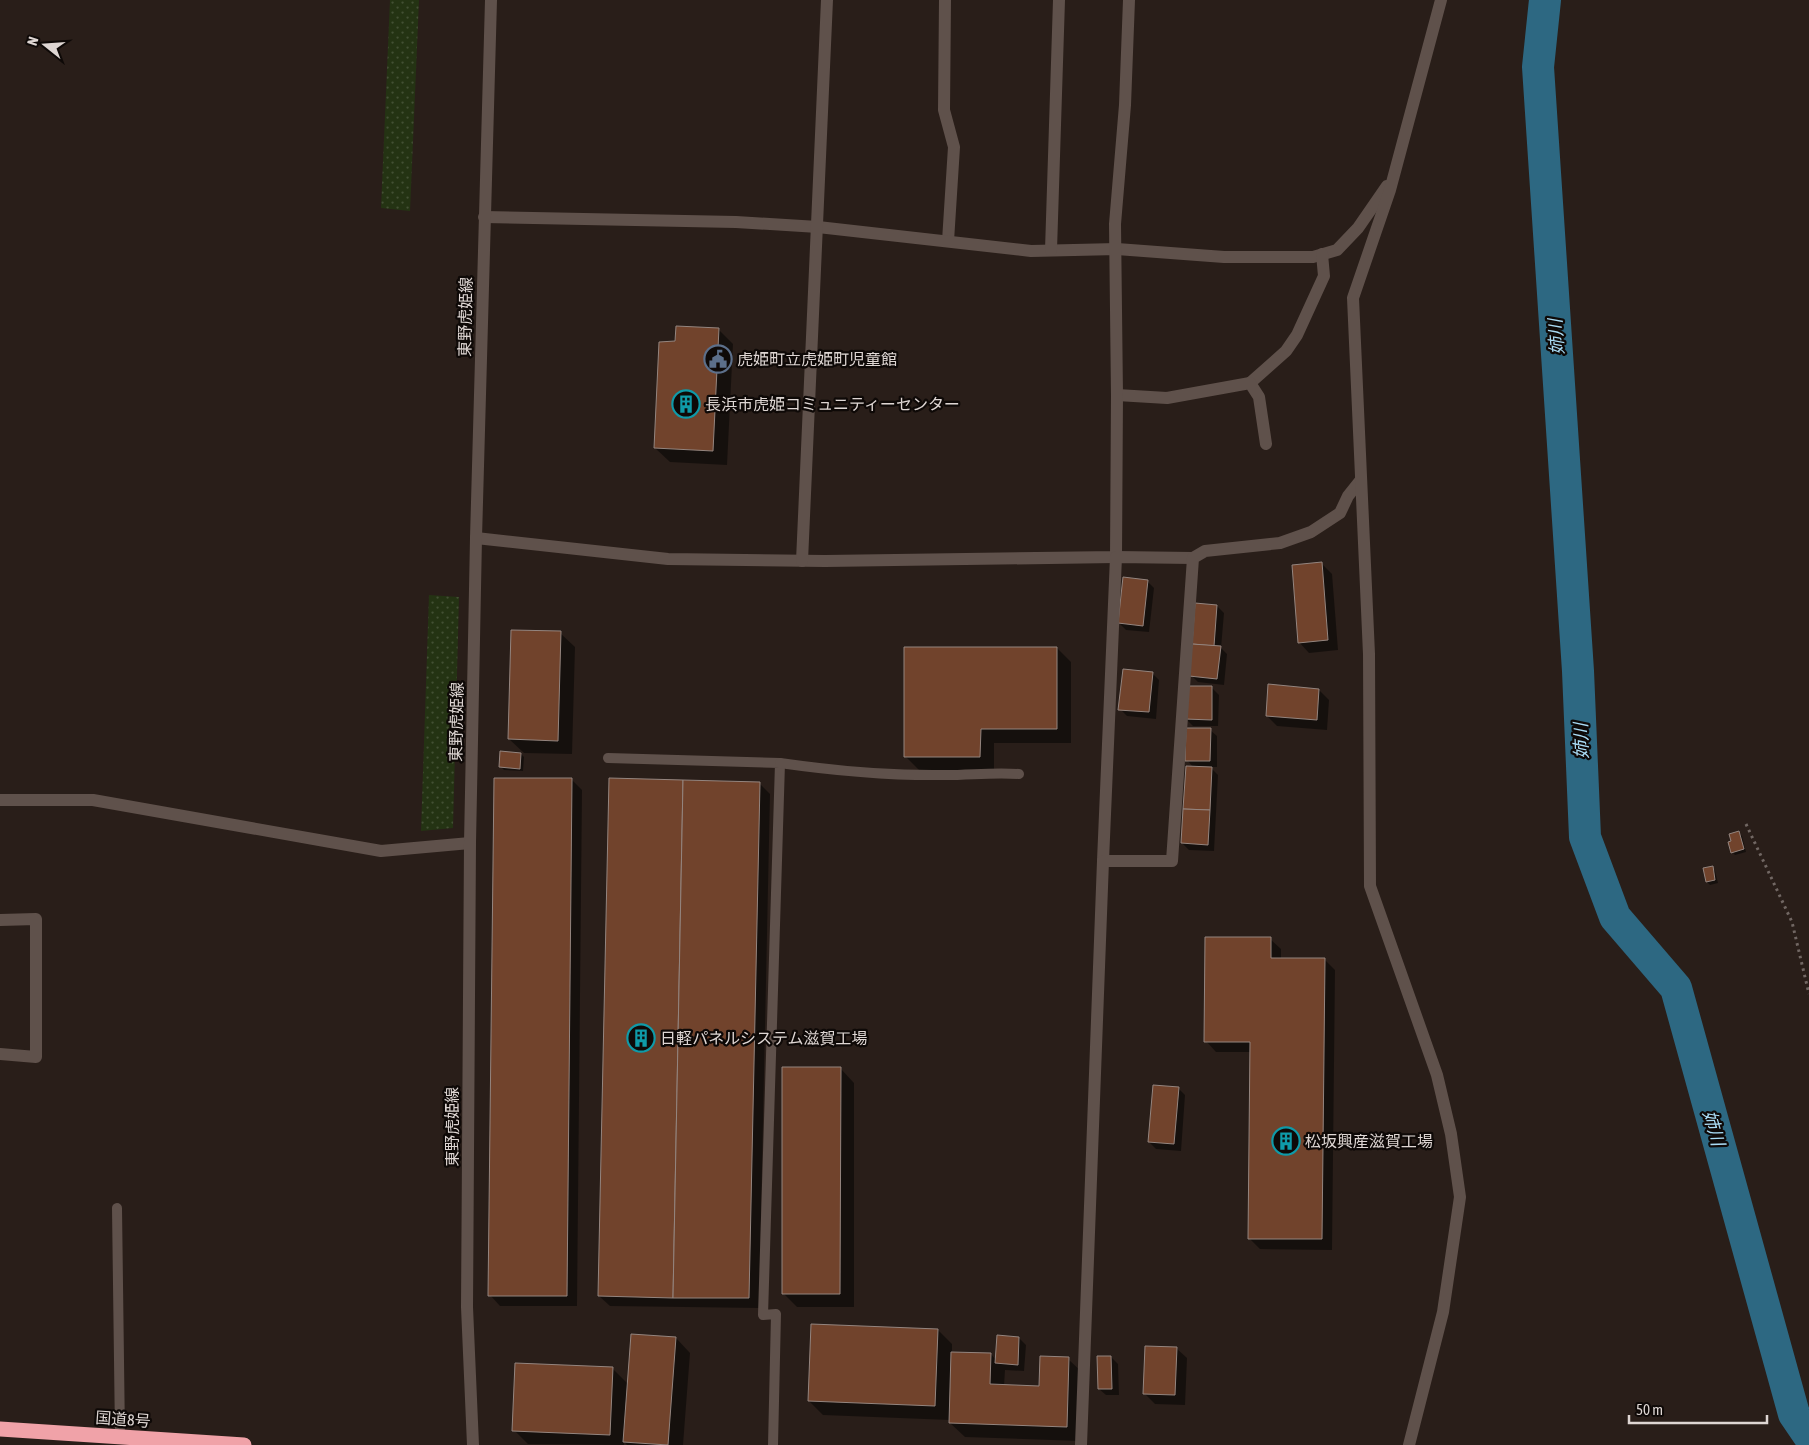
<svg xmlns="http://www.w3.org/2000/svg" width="1809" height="1445" viewBox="0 0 1809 1445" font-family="'Asap Condensed','Noto Sans JP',sans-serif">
	<defs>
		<pattern id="grass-dots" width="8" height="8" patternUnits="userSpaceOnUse" patternTransform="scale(1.25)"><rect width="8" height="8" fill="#243313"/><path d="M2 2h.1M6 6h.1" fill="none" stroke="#435034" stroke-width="1.8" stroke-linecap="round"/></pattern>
	</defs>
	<rect width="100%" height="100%" fill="#291e19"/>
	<!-- grass -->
	<g fill="url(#grass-dots)">
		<path d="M390,0h29l-9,211 -29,-3z"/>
		<path d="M429,595l30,2 -6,231 -32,3z"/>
	</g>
	<!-- shadow -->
	<g fill="#0007">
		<path d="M677,327l42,3 14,14 -6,121 -57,-3 -15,-14z"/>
		<path d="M1321,563l11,11 6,76 -29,3 -10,-11z"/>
		<path d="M1147,581l7,7 -5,44 -23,-2 -7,-7z"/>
		<path d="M1217,606l7,7 -3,35 6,6 -3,31 -26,-3 -7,-7z"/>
		<path d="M560,633l15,14 -3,107 -48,-1 -15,-14z"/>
		<path d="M1057,648l14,14v81h-77v27h-75l-14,-14z"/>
		<path d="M1152,673l7,7 -3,39 -29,-3 -7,-7z"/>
		<path d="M1212,688l7,7 -1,31h-25l-7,-7z"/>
		<path d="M1319,690l10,10 -2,30 -50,-4 -10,-10z"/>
		<path d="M1210,730l7,6v31h-7l8,8 -4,76 -25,-1 -7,-7 12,-75 -7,-8z"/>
		<path d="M521,754l3,3 -1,14 -19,-1 -3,-3z"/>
		<path d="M572,780l10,10 -5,516h-77l-10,-11z"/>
		<path d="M759,783l11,11 -11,514 -149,-2 -11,-10z"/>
		<path d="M1739,833l3,3 4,16 -11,3 -3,-3 1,-10z"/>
		<path d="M1712,868l3,3 3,12 -8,2 -3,-3z"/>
		<path d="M1270,939l11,10v10h43l11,11 -3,280 -72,-1 -11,-11 2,-186h-35l-10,-11z"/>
		<path d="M840,1068l14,15v224h-57l-14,-14z"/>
		<path d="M1178,1088l7,7 -4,56 -25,-2 -7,-7z"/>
		<path d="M938,1330l14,14v9l39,1 5,6 23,-22 7,7 -2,26 -19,-1 -1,16 36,1 28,-28 15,14 -3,68 -115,-4 -15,-14v-3l-127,-5 -14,-14z"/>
		<path d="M676,1338l14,15 -7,92h-56l-3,-4v4l-96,-1 -14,-14 98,-62 17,17z"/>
		<path d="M1176,1348l11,10 -2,47 -30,-1 -10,-10z"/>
		<path d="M1111,1357l7,7 1,31h-13l-7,-6z"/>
	</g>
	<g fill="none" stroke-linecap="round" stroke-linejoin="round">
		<!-- river -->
		<path stroke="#2d6882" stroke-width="32" d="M1545,0l-7,67 40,604 7,166 30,80 61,71 118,426 15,22"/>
	</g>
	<!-- building -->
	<g fill="#71432c" stroke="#94857f">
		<path d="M676,326l43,2 -6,123 -59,-3 5,-106 16,-1z"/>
		<path d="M1322,562l6,78 -30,3 -6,-78z"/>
		<path d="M1123,577l25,3 -5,46 -25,-3z"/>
		<path d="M1195,603l22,2 -3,41 -22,-2z"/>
		<path d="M511,630l50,1 -3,110 -50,-2z"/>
		<path d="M1192,644l29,2 -4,33 -28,-3z"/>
		<path d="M904,647h153v82h-76l-1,28h-76z"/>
		<path d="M1123,669l30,3 -4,40 -31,-2z"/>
		<path d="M1268,684l51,5 -2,31 -51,-4z"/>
		<path d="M1185,686h27v34l-27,-1z"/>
		<path d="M1186,728h25l-1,33h-25z"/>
		<path d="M500,751l21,2 -1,16 -21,-2z"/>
		<path d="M1186,766l26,1 -2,43 -27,-1z"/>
		<path d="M494,778h78l-5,518h-79z"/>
		<path d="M609,778l74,2 -10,518 -75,-2z"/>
		<path d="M683,780l77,2 -11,516h-76z"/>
		<path d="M1183,809l27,1 -2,35 -27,-2z"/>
		<path d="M1739,831l5,18 -13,4 -3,-11 3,-1 -2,-7z"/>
		<path d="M1713,866l2,14 -9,2 -3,-14z"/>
		<path d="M1205,937h66v21h54l-3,281h-74l2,-197h-46z"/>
		<path d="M782,1067h59l-1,227h-58z"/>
		<path d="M1153,1085l26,2 -5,57 -26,-2z"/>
		<path d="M811,1324l127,5 -3,77 -127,-5z"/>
		<path d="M631,1334l45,3 -8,108 -45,-3z"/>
		<path d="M997,1335l22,2 -1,28 -23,-2z"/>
		<path d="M1145,1346l32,1 -2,48 -32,-1z"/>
		<path d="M951,1352l40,1 -1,31 49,2 1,-30 29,1 -2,70 -118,-4z"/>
		<path d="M1097,1356h14l1,33h-14z"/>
		<path d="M515,1363l98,4 -3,68 -98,-4z"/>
	</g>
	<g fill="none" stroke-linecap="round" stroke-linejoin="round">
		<!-- path -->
		<path stroke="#716763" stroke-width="3" stroke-dasharray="2.5 4" stroke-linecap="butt" d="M1746,824l46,98 17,72"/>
		<!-- lane -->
		<g stroke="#5f514b" stroke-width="10">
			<path d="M608,758l172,5 -17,552 13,-1 -3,131"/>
			<path d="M780,763c56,8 110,13 166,12 25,0 48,-3 73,-1"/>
			<path d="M117,1208l3,228"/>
		</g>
		<!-- street -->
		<g stroke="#5f514b" stroke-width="12">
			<path d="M945,0l-1,110 10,37 -6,94"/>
			<path d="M484,217l252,5 82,5 213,24 86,-2 107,8h89l24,-7 21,-22 29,-42"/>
			<path d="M1051,250l8,-250"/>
			<path d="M1250,383l36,-32 11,-16 27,-59 -2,-22"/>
			<path d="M1117,395l50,3 83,-15 9,14 7,47"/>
			<path d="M476,538l192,21 157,2 291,-4 1,-162 -2,-171 10,-119 4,-105"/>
			<path d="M802,561l25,-561"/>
			<path d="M0,800h93l288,51 89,-8"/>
			<path d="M1103,861l13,-304 77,1"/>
			<path d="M0,920l36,-1v138l-36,-3"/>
			<path d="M1081,1445l22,-584h69l21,-303 12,-7 75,-8 31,-11 29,-19 8,-17 12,-15"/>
			<path d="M1409,1445l34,-133 17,-115 -9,-63 -14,-59 -67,-189 -1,-232 -16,-356 37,-108 51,-190"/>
		</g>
		<!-- secondary -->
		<path stroke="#5f514b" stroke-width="12" d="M473,1445l-6,-138 3,-464 6,-305 15,-538"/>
		<!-- highway -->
		<path stroke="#f0a2a8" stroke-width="15" d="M0,1429l244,16"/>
	</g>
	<!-- icons -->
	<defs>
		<g id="civic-ring" transform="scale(1.4375)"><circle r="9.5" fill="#0e0907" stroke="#5c6f8a" stroke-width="1.5"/><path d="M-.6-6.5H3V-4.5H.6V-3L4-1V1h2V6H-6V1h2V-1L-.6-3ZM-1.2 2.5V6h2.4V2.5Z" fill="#5c6f8a"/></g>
		<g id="building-ring" transform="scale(1.4375)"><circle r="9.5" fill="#0e0907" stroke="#0f9aa8" stroke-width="1.5"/><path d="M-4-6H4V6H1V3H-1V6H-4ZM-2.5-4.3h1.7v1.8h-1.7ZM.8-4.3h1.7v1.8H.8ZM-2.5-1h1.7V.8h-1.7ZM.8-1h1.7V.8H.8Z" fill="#0f9aa8"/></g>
	</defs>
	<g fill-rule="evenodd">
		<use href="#civic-ring" x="718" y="359"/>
		<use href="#building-ring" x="686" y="404"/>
		<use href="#building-ring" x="641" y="1038"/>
		<use href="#building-ring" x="1286" y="1141"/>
	</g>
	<g text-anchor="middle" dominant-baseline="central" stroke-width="4.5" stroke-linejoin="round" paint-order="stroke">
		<!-- street labels -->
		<g font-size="16" fill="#ded6d3" stroke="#0e0907">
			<text transform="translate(465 317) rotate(-89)">東野虎姫線</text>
			<text transform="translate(456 722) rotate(-89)">東野虎姫線</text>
			<text transform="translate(452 1127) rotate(-90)">東野虎姫線</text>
			<text transform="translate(123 1419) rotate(4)">国道8号</text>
		</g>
		<!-- poi labels -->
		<g font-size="16" fill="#ded6d3" stroke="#0e0907" text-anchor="start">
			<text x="737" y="359">虎姫町立虎姫町児童館</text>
			<text x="705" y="404">長浜市虎姫コミュニティーセンター</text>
			<text x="660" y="1038">日軽パネルシステム滋賀工場</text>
			<text x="1305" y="1141">松坂興産滋賀工場</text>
		</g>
		<!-- water labels -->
		<g font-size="18" font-style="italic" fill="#a9dbf4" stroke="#0e0907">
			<text transform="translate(1556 337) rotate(-94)">姉川</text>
			<text transform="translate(1581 741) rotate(-92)">姉川</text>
			<text transform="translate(1714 1128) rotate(74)">姉川</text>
		</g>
	</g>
	<!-- north arrow -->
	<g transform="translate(45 45) rotate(287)" stroke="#0e0907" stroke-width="4" paint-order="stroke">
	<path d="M0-4L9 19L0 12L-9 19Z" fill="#ded6d3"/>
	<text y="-8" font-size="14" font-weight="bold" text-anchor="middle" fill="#ded6d3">N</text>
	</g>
	<!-- scale -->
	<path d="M1629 1415v8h138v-8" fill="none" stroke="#ded6d3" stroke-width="2.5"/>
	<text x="1636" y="1415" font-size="15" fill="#ded6d3" stroke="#0e0907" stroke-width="4" paint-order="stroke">50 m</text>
</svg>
